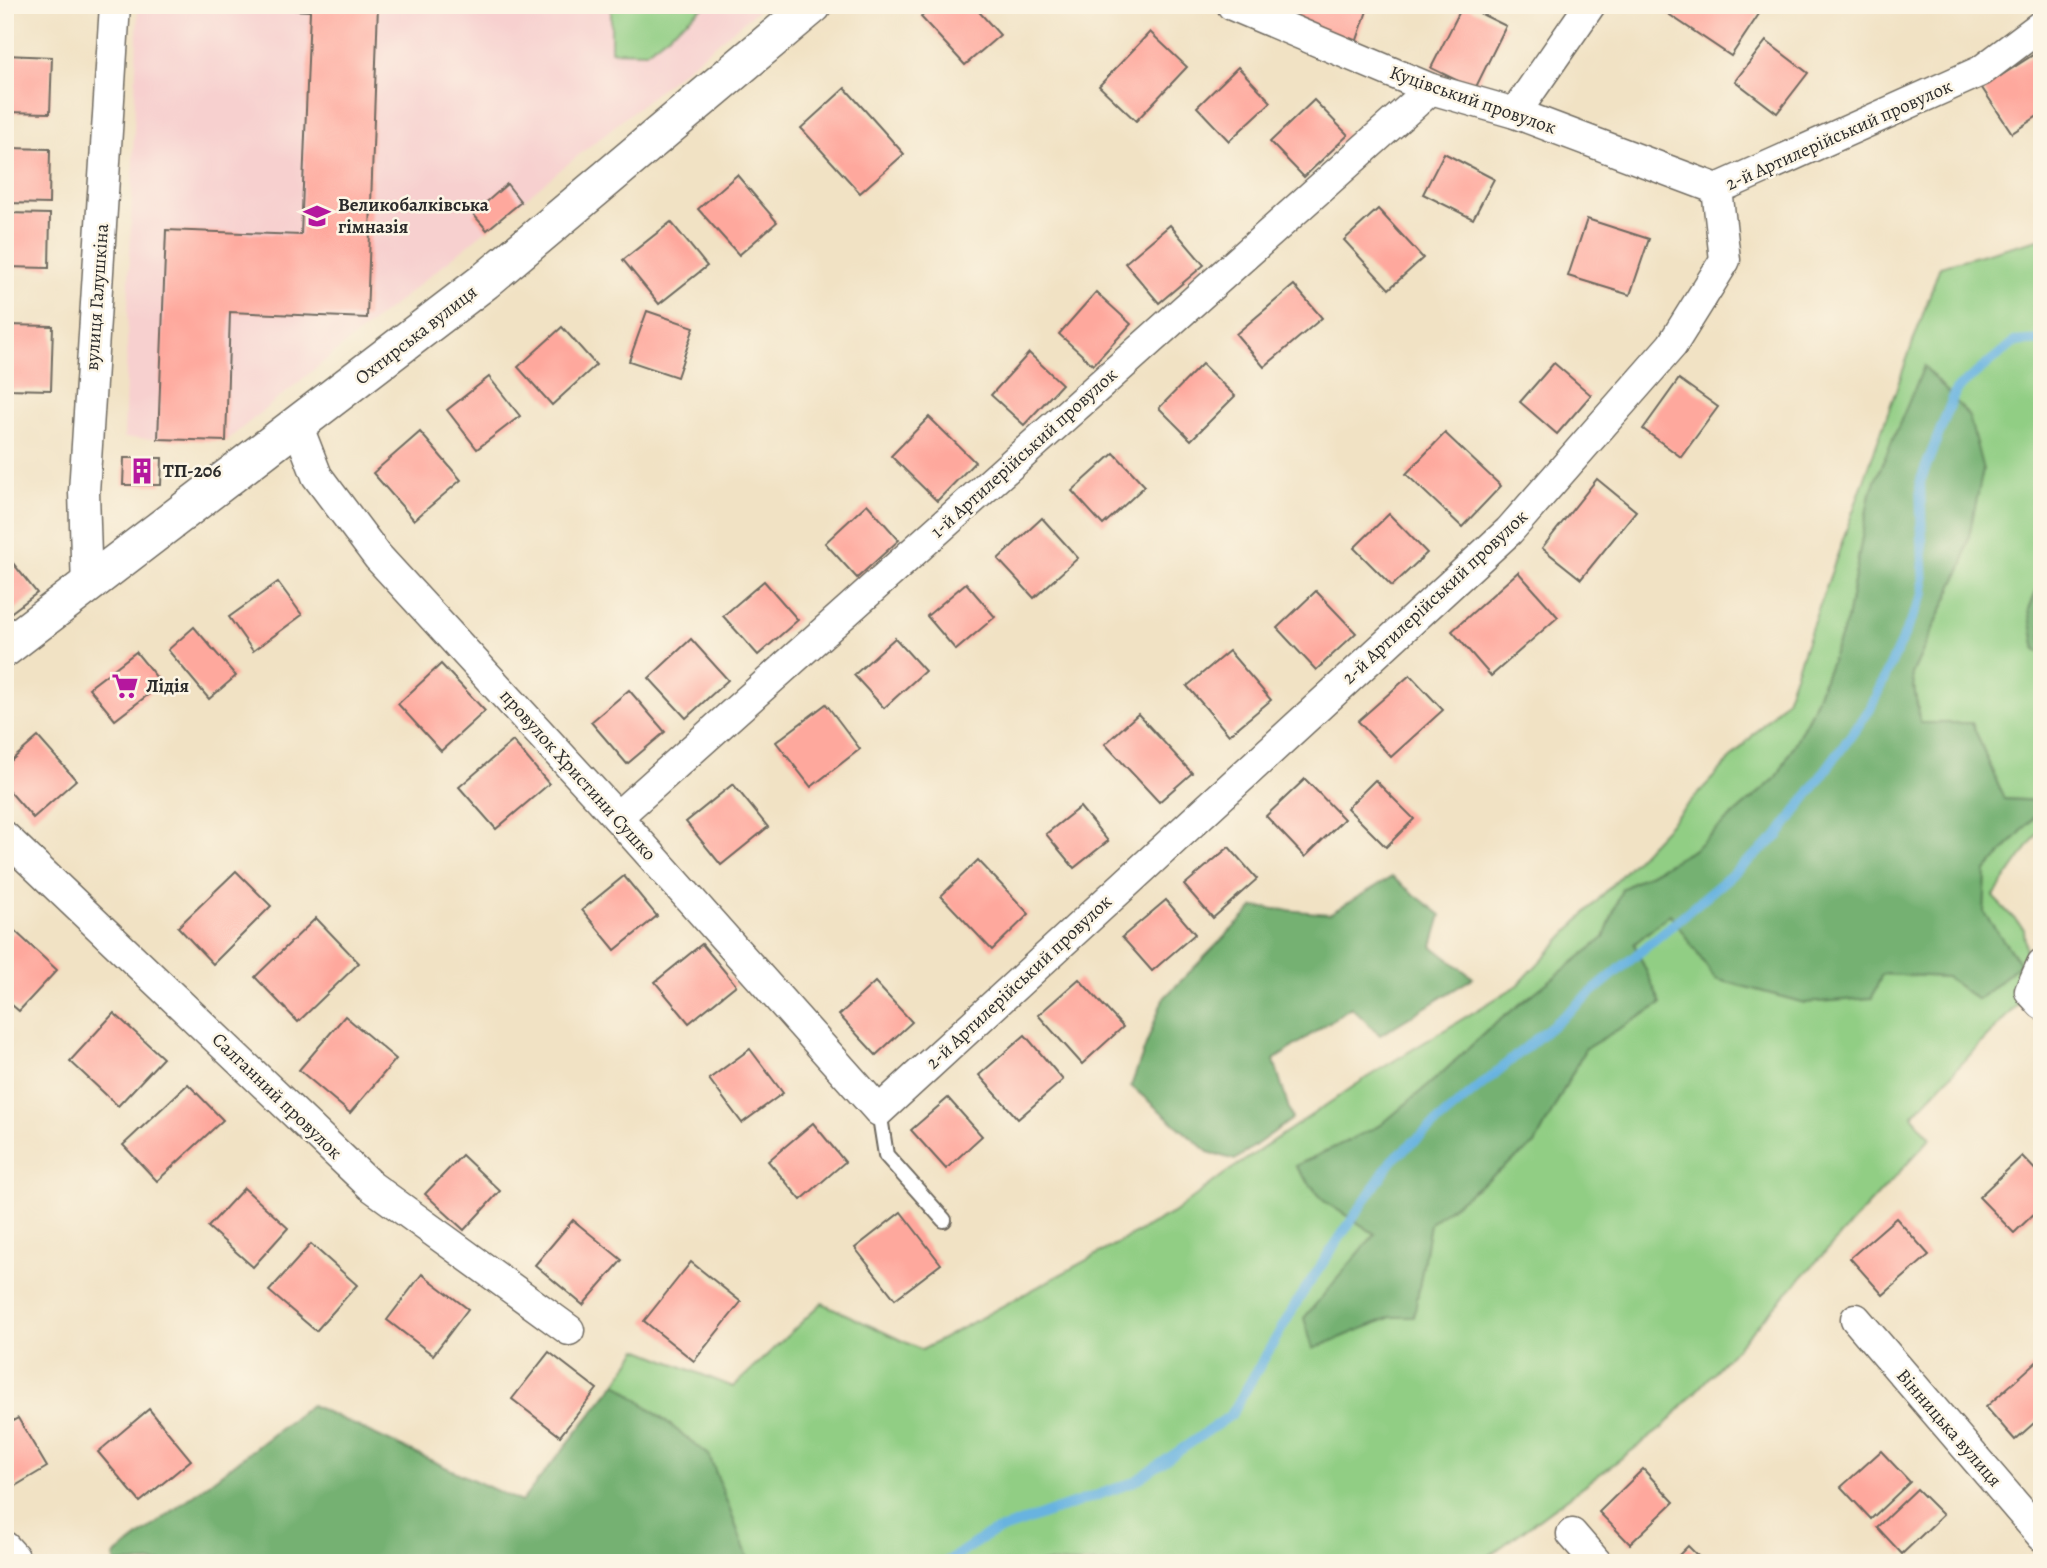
<svg xmlns="http://www.w3.org/2000/svg" width="2047" height="1568" viewBox="0 0 2047 1568" font-family="Alegreya,serif">
	<rect width="100%" height="100%" fill="#fcf5e5"/>
	<filter id="ink" filterUnits="userSpaceOnUse"><feTurbulence type="fractalNoise" baseFrequency=".0143" numOctaves="2"/><feDisplacementMap in="SourceGraphic" scale="14" xChannelSelector="R" yChannelSelector="G"/><feConvolveMatrix kernelMatrix="1 2 1 2 8 2 1 2 1" color-interpolation-filters="sRGB"/></filter>
	<filter id="wash" filterUnits="userSpaceOnUse"><feTurbulence type="fractalNoise" baseFrequency=".00686" numOctaves="4" result="noise"/><feDisplacementMap in="SourceGraphic" scale="28" xChannelSelector="R" yChannelSelector="G"/><feGaussianBlur stdDeviation="1.57" result="paint"/><feColorMatrix in="noise" values="0 0 0 0 0 0 0 0 0 0 0 0 0 0 0 0 0 1.4 0 .05"/><feComposite in="paint" operator="in"/></filter>
	<g filter="url(#wash)">
		<rect width="100%" height="100%" fill="#f1e2c4"/>
		<!-- built -->
		<path fill="#f7d0cf" d="M138,5h626l-538,436 -102,-3z"/>
		<!-- green -->
		<g fill="#91ce84" stroke="#5e7c58" stroke-width="2">
			<path d="M611,5h95l-60,47 -35,-1z"/>
			<path d="M2042,238v340l-13,31 7,42 6,1v149l-38,-2 -32,-76h-52l-8,-49 51,-110 -93,-71 -23,127 -36,92 -34,65 -84,73 -71,39 -18,49 -113,89 -51,48 -59,50 -86,41 29,35 51,33 -70,84 9,30 77,-31 23,-1 16,-93 105,-79 50,-95 76,-45 -27,-60 36,-31 45,66 90,24 76,-29 65,3 32,22 42,-35 -36,-51 2,-42 56,-63v19l-49,70 31,32 3,37 -8,37 -107,113 19,22 -270,291 -182,134h-726l-5,-5 -39,-103 -93,-72 22,-34 95,38 89,-84 100,47 251,-137 50,-38 143,-97 152,-93 268,-285 154,-434z"/>
		</g>
		<!-- forest -->
		<g fill="#74b172" stroke="#506e4e" stroke-width="2">
			<path d="M1924,366l45,50 14,54 -20,94 -51,110 8,49h52l32,76 38,2v7l-56,63 -2,42 36,51 -42,36 -32,-23 -64,-3 -10,24 -67,5 -90,-24 -45,-65 -36,30 27,60 -76,45 -50,95 -105,79 -16,94h-23l-78,32 -9,-31 71,-84 -51,-33 -29,-35 86,-41 59,-50 51,-48 113,-89 18,-49 71,-39 84,-73 34,-65 36,-92 23,-127z"/>
			<path d="M2042,578v74l-6,-1 -7,-42z"/>
			<path d="M1392,877l49,38 -9,31 41,32 -93,57 -29,-28 -77,53 18,59 -57,41 -27,-8 -77,-66 32,-87 91,-92 75,7z"/>
			<path d="M616,1383l93,72 39,103 4,5h-636l-2,-7 197,-151 210,97z"/>
		</g>
		<g fill="none" stroke-linecap="round" stroke-linejoin="round">
			<!-- stream -->
			<path stroke="#67b3e0" stroke-width="10" d="M945,1563l44,-29 145,-52 97,-67 69,-118 92,-137 386,-324 92,-127 54,-116 -4,-111 36,-92 58,-48 28,-2"/>
		</g>
		<g id="blocks">
			<!-- building -->
			<g fill="#fea89d">
				<path d="M208,5h170l-11,313 -137,-6 -4,129 -68,-2 8,-209 135,5 9,-224z"/>
				<path d="M934,5h39l27,30 -35,30 -44,-48z"/>
				<path d="M1299,5h70l-13,38 -63,-23z"/>
				<path d="M1463,5l43,21 -31,63 -44,-21z"/>
				<path d="M1655,5h92l12,9 -28,42z"/>
				<path d="M1150,32l37,35 -51,54 -37,-35z"/>
				<path d="M1766,41l42,32 -31,40 -42,-32z"/>
				<path d="M2042,49v64l-30,20 -30,-45z"/>
				<path d="M5,55l47,2 -2,56 -45,-1z"/>
				<path d="M1238,67l33,35 -42,39 -32,-34z"/>
				<path d="M845,88l59,66 -44,39 -59,-65z"/>
				<path d="M1314,100l34,35 -44,42 -34,-35z"/>
				<path d="M8,148l42,1 -1,55 -42,-1z"/>
				<path d="M1444,153l50,26 -21,40 -50,-25z"/>
				<path d="M737,175l40,47 -38,33 -41,-46z"/>
				<path d="M507,184l14,18 -34,28 -14,-16z"/>
				<path d="M1378,209l45,49 -34,31 -45,-49z"/>
				<path d="M7,213l43,1 -1,54 -43,-1z"/>
				<path d="M1587,219l62,20 -19,56 -62,-19z"/>
				<path d="M671,222l36,44 -48,38 -36,-44z"/>
				<path d="M1170,225l34,40 -45,38 -34,-40z"/>
				<path d="M1294,285l28,33 -58,49 -28,-33z"/>
				<path d="M1096,292l35,32 -38,41 -34,-31z"/>
				<path d="M647,311l47,16 -17,50 -48,-16z"/>
				<path d="M5,325l48,1 -2,64 -46,-1z"/>
				<path d="M562,327l34,38 -44,40 -34,-38z"/>
				<path d="M1029,353l33,31 -38,41 -33,-30z"/>
				<path d="M1554,363l37,32 -34,39 -37,-32z"/>
				<path d="M1202,364l33,32 -44,44 -32,-32z"/>
				<path d="M489,377l31,39 -43,33 -30,-39z"/>
				<path d="M1679,379l39,28 -37,50 -38,-28z"/>
				<path d="M929,417l46,45 -38,39 -46,-45z"/>
				<path d="M420,432l41,48 -47,40 -41,-47z"/>
				<path d="M1445,433l56,53 -39,41 -56,-53z"/>
				<path d="M1114,453l31,33 -42,39 -31,-34z"/>
				<path d="M124,458h38l-1,27h-38z"/>
				<path d="M1597,479l39,32 -55,68 -39,-31z"/>
				<path d="M867,504l32,36 -42,38 -32,-35z"/>
				<path d="M1389,514l38,39 -35,33 -38,-38z"/>
				<path d="M1042,518l36,40 -44,40 -36,-39z"/>
				<path d="M12,562l25,31 -32,24v-50z"/>
				<path d="M1518,572l40,45 -67,59 -39,-45z"/>
				<path d="M764,581l34,39 -40,35 -35,-39z"/>
				<path d="M278,582l24,33 -49,36 -24,-34z"/>
				<path d="M966,583l29,34 -39,33 -29,-34z"/>
				<path d="M1316,591l40,42 -40,37 -39,-42z"/>
				<path d="M194,627l42,49 -27,23 -41,-49z"/>
				<path d="M895,638l30,33 -41,37 -30,-33z"/>
				<path d="M691,639l37,41 -42,38 -37,-40z"/>
				<path d="M1229,651l42,49 -42,35 -42,-49z"/>
				<path d="M136,652l26,32 -47,36 -26,-32z"/>
				<path d="M441,664l44,47 -44,40 -43,-47z"/>
				<path d="M1410,675l33,35 -52,47 -33,-36z"/>
				<path d="M629,690l36,42 -38,32 -36,-42z"/>
				<path d="M826,704l34,45 -49,38 -35,-45z"/>
				<path d="M1138,714l54,59 -33,29 -54,-58z"/>
				<path d="M38,737l38,43 -43,38 -28,-32v-20z"/>
				<path d="M513,741l36,43 -53,45 -37,-42z"/>
				<path d="M1305,779l39,40 -39,38 -39,-41z"/>
				<path d="M1375,780l39,39 -28,28 -39,-39z"/>
				<path d="M733,784l35,43 -47,38 -35,-43z"/>
				<path d="M1080,807l28,34 -34,27 -28,-34z"/>
				<path d="M1229,847l28,32 -44,39 -29,-33z"/>
				<path d="M978,860l51,54 -37,36 -51,-54z"/>
				<path d="M236,871l35,35 -58,58 -35,-37z"/>
				<path d="M624,876l33,40 -42,34 -33,-40z"/>
				<path d="M1166,900l29,34 -43,37 -30,-34z"/>
				<path d="M316,918l43,45 -61,59 -43,-45z"/>
				<path d="M15,931l42,39 -38,41 -14,-12v-57z"/>
				<path d="M702,944l34,41 -47,38 -34,-41z"/>
				<path d="M1079,979l44,48 -41,37 -44,-49z"/>
				<path d="M875,982l37,40 -36,33 -37,-40z"/>
				<path d="M114,1013l49,45 -45,48 -48,-45z"/>
				<path d="M345,1016l51,43 -46,54 -51,-43z"/>
				<path d="M1025,1035l38,45 -45,39 -39,-44z"/>
				<path d="M750,1049l33,44 -41,30 -33,-44z"/>
				<path d="M188,1084l35,36 -66,61 -34,-36z"/>
				<path d="M948,1098l34,38 -36,33 -35,-39z"/>
				<path d="M813,1123l32,39 -44,38 -33,-39z"/>
				<path d="M462,1155l38,36 -36,39 -39,-36z"/>
				<path d="M2022,1156l20,21v29l-28,27 -35,-36z"/>
				<path d="M244,1188l44,40 -35,39 -45,-40z"/>
				<path d="M901,1212l40,52 -46,35 -40,-51z"/>
				<path d="M1896,1218l33,37 -46,40 -33,-37z"/>
				<path d="M573,1220l49,40 -39,45 -48,-40z"/>
				<path d="M311,1244l46,41 -41,46 -47,-40z"/>
				<path d="M691,1262l50,40 -47,59 -50,-40z"/>
				<path d="M422,1274l46,35 -35,46 -46,-35z"/>
				<path d="M549,1352l48,37 -37,47 -48,-37z"/>
				<path d="M2042,1357v59l-27,24 -29,-33z"/>
				<path d="M149,1409l42,51 -51,42 -42,-50z"/>
				<path d="M18,1418l29,49 -42,25v-67z"/>
				<path d="M1881,1451l29,31 -39,37 -30,-32z"/>
				<path d="M1643,1469l31,33 -44,42 -31,-32z"/>
				<path d="M1917,1489l26,26 -41,39 -25,-27z"/>
				<path d="M1688,1546l17,17h-34z"/>
			</g>
		</g>
	</g>
	<g filter="url(#ink)">
		<use href="#blocks" fill-opacity="0" stroke="#706b61" stroke-width="2"/>
		<g fill="none" stroke-linecap="round" stroke-linejoin="round">
			<!-- service casing -->
			<g stroke="#706b61" stroke-width="18">
				<path id="service" d="M879,1111l7,44 58,65"/>
			</g>
			<!-- minor casing -->
			<g stroke="#706b61" stroke-width="33">
				<g id="minor">
					<path d="M1232,5l199,84 84,24 202,76"/>
					<path d="M1515,113l75,-108"/>
					<path d="M298,427l19,49 61,81 239,260 262,294 630,-580 163,-186 53,-85 -8,-71 264,-118 61,-46"/>
					<path d="M87,589l-3,-97 31,-487"/>
					<path d="M617,817l814,-728"/>
					<path d="M5,837l366,349 198,144"/>
					<path d="M2042,964l-12,27 12,13"/>
					<path d="M1856,1319l186,217"/>
					<path d="M1572,1534l25,29"/>
					<path d="M5,1547l9,10"/>
				</g>
			</g>
			<!-- tertiary casing -->
			<g stroke="#706b61" stroke-width="40">
				<path id="tertiary" d="M5,648l480,-367 328,-276"/>
			</g>
			<!-- service -->
			<use href="#service" stroke="#fff" stroke-width="14"/>
			<!-- minor -->
			<use href="#minor" stroke="#fff" stroke-width="30"/>
			<!-- tertiary -->
			<use href="#tertiary" stroke="#fff" stroke-width="37"/>
		</g>
	</g>
	<!-- icons -->
	<defs>
		<g id="school-bare" transform="scale(2.1)"><path d="M0-5L7-2L0 1L-7-2ZM-4 1L0 2.5L4 1V4Q0 6-4 4Z" fill="#b5179e" stroke="#fcf5e5" stroke-width="2.5" paint-order="stroke"/></g>
		<g id="building-bare" transform="scale(2.1)"><path d="M-4-6H4V6H1V3H-1V6H-4ZM-2.5-4.3h1.7v1.8h-1.7ZM.8-4.3h1.7v1.8H.8ZM-2.5-1h1.7V.8h-1.7ZM.8-1h1.7V.8H.8Z" fill="#b5179e" stroke="#fcf5e5" stroke-width="2.5" paint-order="stroke"/></g>
		<g id="supermarket-bare" transform="scale(2.1)"><path d="M-6-5.5h2.5l.6 2H6L4.5 2H-2.5L-4.4-4H-6ZM-1.5 3.2a1.3 1.3 0 1 0 .1 0ZM3 3.2a1.3 1.3 0 1 0 .1 0Z" fill="#b5179e" stroke="#fcf5e5" stroke-width="2.5" paint-order="stroke"/></g>
	</defs>
	<g fill-rule="evenodd">
		<use href="#school-bare" x="317" y="216"/>
		<use href="#building-bare" x="142" y="471"/>
		<use href="#supermarket-bare" x="125" y="686"/>
	</g>
	<g text-anchor="middle" dominant-baseline="central" stroke-width="5" stroke-linejoin="round" paint-order="stroke">
		<!-- street labels -->
		<g font-size="19" fill="#2b2b2b" stroke="#fcf5e5">
			<text transform="translate(1473 100) rotate(19)">Куцівський провулок</text>
			<text transform="translate(1839 135) rotate(-24)">2-й Артилерійський провулок</text>
			<text transform="translate(97 297) rotate(-86)">вулиця Галушкіна</text>
			<text transform="translate(416 335) rotate(-38)">Охтирська вулиця</text>
			<text transform="translate(1024 453) rotate(-42)">1-й Артилерійський провулок</text>
			<text transform="translate(1435 597) rotate(-43)">2-й Артилерійський провулок</text>
			<text transform="translate(578 775) rotate(48)">провулок Христини Сушко</text>
			<text transform="translate(1019 982) rotate(-43)">2-й Артилерійський провулок</text>
			<text transform="translate(277 1096) rotate(44)">Салганний провулок</text>
			<text transform="translate(1949 1428) rotate(49)">Вінницька вулиця</text>
		</g>
		<!-- poi labels -->
		<g font-size="19" font-weight="bold" fill="#2b2b2b" stroke="#fcf5e5" text-anchor="start">
			<text x="338" y="205">Великобалківська<tspan x="338" dy="22">гімназія</tspan></text>
			<text x="163" y="471">ТП-206</text>
			<text x="146" y="686">Лідія</text>
		</g>
	</g>
	<!-- margin -->
	<rect width="2047" height="1568" fill="none" stroke="#fcf5e5" stroke-width="28"/>
</svg>
